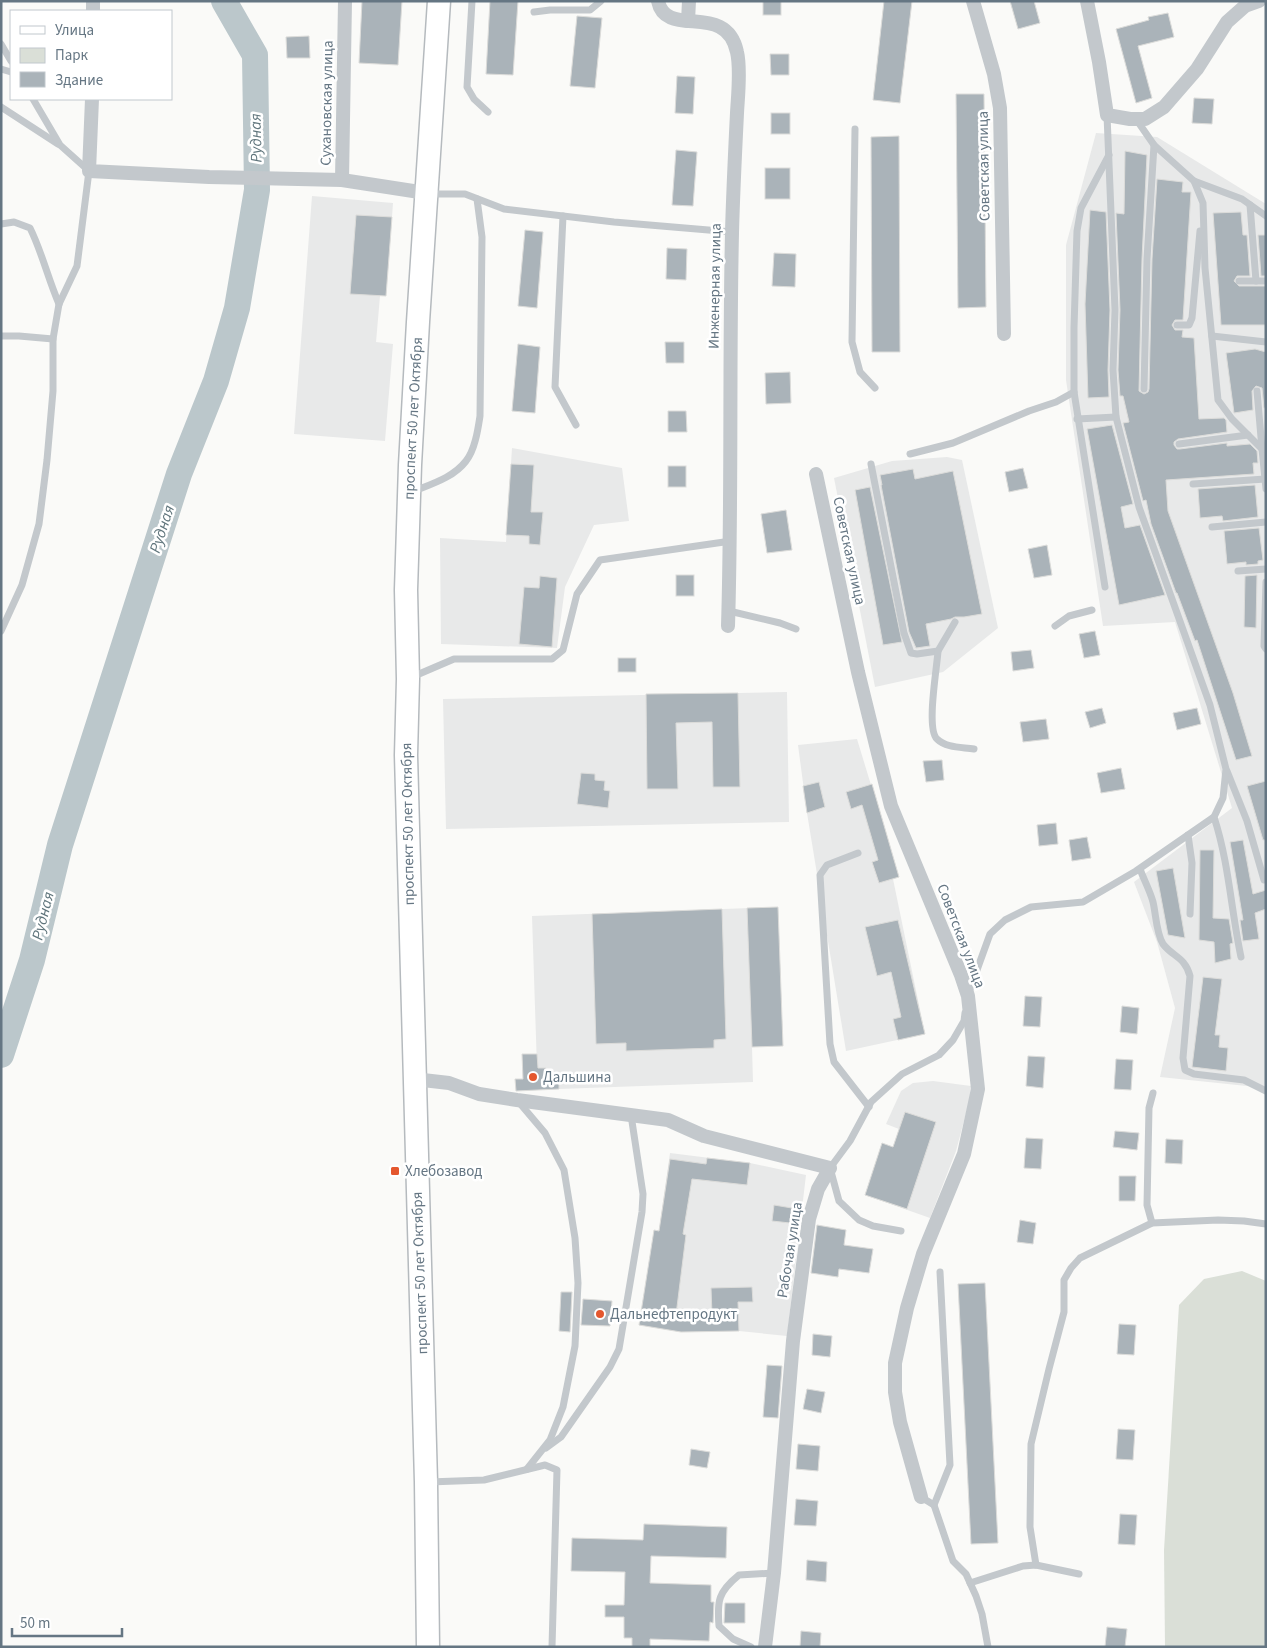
<svg xmlns="http://www.w3.org/2000/svg" width="1267" height="1648" viewBox="0 0 1267 1648" font-family="'Source Sans 3',sans-serif">
	<rect width="100%" height="100%" fill="#fafaf8"/>
	<!-- built -->
	<g fill="#e8e9e9">
		<path d="M1096,133l61,4 109,67v884l-106,-11 15,-69 -18,-66 -23,-60 98,-74 -57,-186 -72,4 -37,-246v-135z"/>
		<path d="M312,196l81,7 -1,14 -36,-2 -6,78 30,3 -4,46 17,2 -8,97 -91,-7z"/>
		<path d="M512,448l110,20 7,53 -35,4 -29,62 -8,61 -116,-4 -1,-106 66,4z"/>
		<path d="M947,457l15,3 36,168 -55,44 -68,15 -41,-209 58,-17z"/>
		<path d="M787,692l2,130 -343,7 -3,-130z"/>
		<path d="M857,739l42,138 -6,2 32,155 -79,17 -39,-238 -9,-68z"/>
		<path d="M778,907l5,139 -31,1 1,35 -194,7v-13l-13,1v-9h-9l-5,-152z"/>
		<path d="M933,1081l38,5 -1,12 -14,53 -26,67 -65,-23 17,-52 11,4 6,-18 -13,-5 15,-33 12,-8z"/>
		<path d="M670,1153l80,10 56,12 -19,161 -48,-5 -58,1 -42,-7 15,-95h5z"/>
	</g>
	<!-- green -->
	<path fill="#dadfd7" d="M1242,1271l24,10v366h-101l-1,-97 15,-245 25,-26z"/>
	<g fill="none" stroke-linecap="round" stroke-linejoin="round">
		<!-- river -->
		<path stroke="#bbc7cb" stroke-width="26" d="M1,1055l31,-95 28,-115 119,-371 37,-93 21,-73 20,-118 -2,-135 -31,-54"/>
	</g>
	<!-- building -->
	<g fill="#aab3b9" stroke="#dcdcda">
		<path d="M362,1h40l-4,64 -39,-2z"/>
		<path d="M490,1h28l-5,74 -27,-1z"/>
		<rect x="763" y="1" width="18" height="14"/>
		<path d="M884,1h28l-12,102 -27,-3z"/>
		<path d="M1010,1h24l6,22 -22,6z"/>
		<path d="M1168,13l6,24 -36,9 14,52 -16,5 -20,-74 33,-9 -1,-3z"/>
		<path d="M577,16l25,2 -7,70 -25,-2z"/>
		<path d="M309,36l1,22h-23l-1,-21z"/>
		<path d="M770,54h19v21h-18z"/>
		<path d="M677,76l18,1 -2,37 -18,-1z"/>
		<path d="M956,94h28l2,213 -28,1z"/>
		<path d="M1194,98l20,1 -2,25 -20,-1z"/>
		<rect x="771" y="113" width="19" height="21"/>
		<path d="M899,136l1,216h-28l-1,-215z"/>
		<path d="M676,150l21,2 -4,54 -21,-1z"/>
		<path d="M1125,151l22,4 -5,104 -3,132 5,3 4,-2 1,-3 3,-130 5,-80 26,3 -1,10h9l-8,128h-8l-3,5 3,5h8l-1,7 12,1 5,81 25,-1 2,2 1,12 -49,7 -4,3v3l3,4h3l47,-6v3l23,-2 7,7 1,12h-5l1,11 -88,6 2,31 65,182 19,63 -16,4 -39,-120 -2,1 -18,-48h-1l-25,-69 -5,-24 -3,1 -20,-78 6,-1 -6,-26h-3l-2,-26 2,-60 -4,-97 8,1z"/>
		<rect x="765" y="168" width="25" height="31"/>
		<path d="M1090,210l16,2 4,98 -2,60 1,27 -21,1 -3,-94z"/>
		<path d="M1241,212l2,23h4l3,41h-13l-3,5 5,5h27v39h-45l-8,-112z"/>
		<path d="M356,215l36,2 -6,79 -36,-2z"/>
		<path d="M525,230l18,2 -6,76 -19,-2z"/>
		<path d="M1258,235h8v41h-5z"/>
		<path d="M667,248l20,1 -1,31 -20,-1z"/>
		<path d="M774,253l22,1 -1,33 -23,-1z"/>
		<path d="M665,342h19v21h-18z"/>
		<path d="M518,344l22,3 -5,66 -23,-2z"/>
		<path d="M1255,349l11,3v56h-2l-2,-20 -6,-2 -4,5 1,19 -19,3 -8,-60z"/>
		<path d="M790,372l1,31 -25,1 -1,-31z"/>
		<path d="M668,411h18l1,21h-19z"/>
		<path d="M1112,425l21,79 -12,3 4,21 15,-3 25,70 -46,10 -32,-176z"/>
		<path d="M511,464l23,1 -3,47h12l-3,33 -11,-1v-8l-23,-1z"/>
		<rect x="668" y="466" width="18" height="21"/>
		<path d="M1023,468l5,20 -19,4 -4,-20z"/>
		<path d="M913,469l2,10 38,-8 29,143 -18,3h-9l-4,2 -25,5 4,22 -14,2 -7,-16 -28,-147h1l-2,-10z"/>
		<path d="M1255,485l3,32 -35,4 -1,-5 -22,2 -2,-29z"/>
		<path d="M870,487l32,155 -19,3 -28,-155z"/>
		<path d="M786,510l6,40 -25,3 -6,-39z"/>
		<path d="M1259,528l4,32 -5,1v3l-12,1v-3l-19,2 -3,-33z"/>
		<path d="M1047,545l5,30 -18,3 -6,-29z"/>
		<rect x="676" y="575" width="18" height="21"/>
		<path d="M1257,575l-1,53 -12,-1 1,-51z"/>
		<path d="M540,576l17,2 -5,69 -33,-3 5,-57 15,1z"/>
		<path d="M1095,631l5,24 -16,3 -5,-24z"/>
		<path d="M1031,650l3,18 -21,3 -2,-19z"/>
		<rect x="618" y="658" width="18" height="14"/>
		<path d="M738,693l2,94h-27l-1,-65 -36,1 2,66h-31l-1,-95z"/>
		<path d="M1102,708l4,15 -16,5 -5,-16z"/>
		<path d="M1197,708l4,16 -24,6 -4,-17z"/>
		<path d="M1046,719l3,20 -26,3 -3,-20z"/>
		<path d="M942,760l2,20 -18,2 -3,-21z"/>
		<path d="M1121,768l4,21 -24,4 -4,-20z"/>
		<path d="M581,773l14,1v6l10,1 -1,9 6,1 -2,17 -31,-4z"/>
		<path d="M1266,781v59h-3l-16,-54z"/>
		<path d="M819,782l6,25 -18,6 -4,-27z"/>
		<path d="M872,784l27,93 -20,6 -7,-21 6,-2 -16,-55 -11,4 -5,-17z"/>
		<path d="M1056,823l2,21 -19,2 -2,-21z"/>
		<path d="M1087,837l4,21 -19,3 -3,-21z"/>
		<path d="M1243,840l10,54 13,-4v19l-11,4 4,26 -16,2 -3,-21h3l-13,-78z"/>
		<path d="M1200,850h14l-1,68 16,1 4,24 -3,1 1,15 -16,4 -1,-21 -15,-2z"/>
		<path d="M1173,868l12,70 -17,-3 -12,-64z"/>
		<path d="M778,907l5,139 -31,1 -5,-139z"/>
		<path d="M722,909l4,130 -12,1v8l-88,3v-8l-30,1 -4,-130z"/>
		<path d="M898,920l27,114 -27,6 -5,-21 8,-2 -10,-45 -14,4 -12,-49z"/>
		<path d="M1203,977l19,2 -7,56h5l-1,12 9,1 -2,23 -34,-4z"/>
		<path d="M1025,996l17,1 -2,30 -17,-1z"/>
		<path d="M1122,1006l17,2 -2,26 -17,-2z"/>
		<path d="M522,1054h15l1,14h8v9l13,-1v13l-43,2 -1,-12h8z"/>
		<path d="M1028,1056l17,1 -2,31 -17,-2z"/>
		<path d="M1116,1059l17,1 -2,30 -17,-1z"/>
		<path d="M905,1112l31,10 -29,87 -42,-14 17,-52 11,4z"/>
		<path d="M1115,1131l24,2 -2,17 -24,-3z"/>
		<path d="M1026,1138l17,1 -2,30 -17,-1z"/>
		<path d="M1166,1139l17,1 -1,24 -17,-1z"/>
		<path d="M707,1158l43,5 -3,22 -55,-6 -9,55 3,1 -10,80h36l-1,-27 41,-1 1,15h-15l1,29 -58,1 -42,-7 15,-95 5,1 11,-72 36,5z"/>
		<path d="M1119,1176h17l-1,25h-16z"/>
		<path d="M774,1205l18,3 -2,15 -18,-2z"/>
		<path d="M1020,1220l16,3 -3,21 -16,-2z"/>
		<path d="M817,1225l29,5 -2,15 29,4 -4,24 -30,-4 -1,8 -27,-4z"/>
		<path d="M985,1283l13,260 -27,1 -13,-260z"/>
		<path d="M561,1292h11l-2,40 -11,-1z"/>
		<path d="M583,1299l29,2 -2,25 -29,-1z"/>
		<path d="M1119,1324l17,1 -2,30 -17,-1z"/>
		<path d="M813,1334l19,2 -2,21 -18,-2z"/>
		<path d="M767,1365l15,1 -4,52 -15,-1z"/>
		<path d="M807,1389l18,3 -4,21 -18,-4z"/>
		<path d="M1118,1429l17,1 -2,30 -17,-1z"/>
		<path d="M798,1444l22,2 -2,25 -22,-2z"/>
		<path d="M691,1449l19,3 -3,16 -18,-3z"/>
		<path d="M796,1499l22,2 -2,25 -22,-1z"/>
		<path d="M1120,1514l17,1 -2,30 -17,-1z"/>
		<path d="M644,1524l83,3 -1,31 -75,-2 -1,27 61,2v17h3l-1,21 -3,-1 -1,19 -59,-2v8h-18v-9h-8v-21h-19v-12h19l1,-33 -54,-1 1,-33 71,2z"/>
		<path d="M807,1560l20,2 -1,20 -20,-2z"/>
		<path d="M725,1603h20v20h-21z"/>
		<path d="M1107,1627l20,2 -2,18h-20z"/>
		<path d="M801,1631l20,2 -1,14h-20z"/>
	</g>
	<g fill="none" stroke-linecap="round" stroke-linejoin="round">
		<!-- primary casing -->
		<g stroke="#b5babe" stroke-width="25">
			<g id="primary">
				<path id="s1" d="M428,1647l-2,-165 -20,-727 2,-76 -2,-89 4,-125 8,-143 21,-321"/>
			</g>
		</g>
		<!-- lane -->
		<g stroke="#c3c8cc" stroke-width="7">
			<path d="M472,1l-5,86 7,12 14,13"/>
			<path d="M534,12l16,-2h40l11,-9"/>
			<path d="M1,44l10,17"/>
			<path d="M1,69l10,3"/>
			<path d="M1,107l57,37"/>
			<path d="M1136,119l18,26 -7,114 -3,130"/>
			<path d="M855,129l-3,213 8,30 15,16"/>
			<path d="M1154,145l40,36 48,18 24,17"/>
			<path d="M1194,181l9,22 2,65 13,132 14,19 30,30 4,40"/>
			<path d="M429,194h36l39,15 110,13 118,10"/>
			<path d="M1250,205l6,76"/>
			<path d="M563,216l-8,171 21,38"/>
			<path d="M1,224l13,-2 16,6c12,24 18,51 29,76"/>
			<path d="M1239,281h27"/>
			<path d="M1177,325h12l3,-7 8,-87"/>
			<path d="M1,336h18l34,3"/>
			<path d="M1212,336l54,6"/>
			<path d="M1257,391l5,58"/>
			<path d="M1077,419l39,-2"/>
			<path d="M1179,444l69,-9"/>
			<path d="M910,454l43,-11 76,-32 27,-9 18,-10"/>
			<path d="M871,464l33,169 7,20 6,1 21,-3 17,-29"/>
			<path d="M1193,484l72,-5"/>
			<path d="M412,492c19,-8 41,-14 54,-31 9,-11 12,-32 14,-45l2,-179 -5,-38"/>
			<path d="M1212,527l54,-5"/>
			<path d="M1238,571l28,-2"/>
			<path d="M1266,582l-2,64 2,3"/>
			<path d="M1105,587l-31,-195v-64l3,-97 4,-23 28,-53"/>
			<path d="M729,611l51,12 16,6"/>
			<path d="M1055,626l14,-10 23,-6"/>
			<path d="M1,631l21,-46 17,-61 8,-64 6,-69v-52l6,-35 18,-38 12,-95 -29,-26 -27,-46"/>
			<path d="M938,651c-1,17 -12,78 -1,88 9,9 25,8 37,10"/>
			<path d="M412,677l42,-18h98l11,-9 14,-56 23,-34 131,-19"/>
			<path d="M1227,771l20,50 17,59"/>
			<path d="M1214,817c15,46 17,93 27,140"/>
			<path d="M1188,835l4,28 -2,51"/>
			<path d="M858,853l-31,12 -7,10 10,169 4,18 35,45"/>
			<path d="M1140,869c4,11 10,22 13,33 3,12 3,31 10,42 10,13 22,13 27,32l-7,82 2,12 9,4 50,6 22,11"/>
			<path d="M969,992l21,-58 15,-14 26,-13 52,-5 53,-31 78,-54 9,-19 3,-29 -16,-64 -71,-198 -23,-90 -3,-47 2,-60 -8,-195"/>
			<path d="M517,1100l28,33 19,37 11,68 3,45 -3,63 -12,61 -13,33 -23,29"/>
			<path d="M1152,1223l-5,-18 2,-97 4,-15"/>
			<path d="M901,1231l-28,-5 -14,-6 -20,-19 -9,-33 20,-27 21,-39 31,-28 37,-19 14,-15 11,-19 1,-8"/>
			<path d="M546,1448l15,-11 49,-70 9,-18 23,-137 1,-18 -12,-79"/>
			<path d="M429,1482l55,-2 61,-15 12,5 -5,177"/>
			<path d="M921,1497l13,8 19,56 13,13 10,22 6,18 6,33"/>
			<path d="M934,1505l16,-40 -10,-193"/>
			<path d="M1036,1565l-6,-38 1,-83 18,-75 15,-57v-32l7,-12 9,-10 72,-35 66,-3 26,1 22,3"/>
			<path d="M970,1583l53,-17 13,-1 43,9"/>
			<path d="M751,1647l-18,-8 -14,-13c-2,-25 -1,-34 20,-51l35,-2"/>
		</g>
		<!-- street -->
		<g stroke="#c3c8cc" stroke-width="14">
			<path d="M345,1l-3,179 84,13"/>
			<path d="M658,1c8,39 68,-1 79,51 4,17 1,43 0,61 -2,40 -4,80 -5,120 -3,131 0,262 -4,393"/>
			<path d="M973,1l21,73 6,34 4,226"/>
			<path d="M1087,1l12,61 8,53 23,4h15l19,-12 33,-38 30,-47 18,-16 14,-5"/>
			<path d="M93,11v-10"/>
			<path d="M688,21l1,-20"/>
			<path d="M92,99l-3,72 120,6 133,3"/>
			<path d="M816,474l42,198 33,134 70,169 7,21 10,93 -14,65 -41,100 -16,54 -12,55v29l5,30 21,75"/>
			<path d="M414,1079l35,4 30,11 38,6 151,20 36,16 126,32 -12,21 -9,30 -16,122 -19,232 -9,74"/>
		</g>
		<!-- primary -->
		<use href="#primary" stroke="#fff" stroke-width="22"/>
	</g>
	<!-- markers -->
	<g fill="#e4572e" stroke="#fff" stroke-width="2">
		<circle cx="533" cy="1077" r="5"/>
		<rect x="390" y="1166" width="10" height="10" rx="2.5"/>
		<circle cx="600" cy="1314" r="5"/>
	</g>
	<g text-anchor="middle" dominant-baseline="central" stroke-width="5" stroke-linejoin="round" paint-order="stroke">
		<!-- street labels -->
		<g font-size="15" fill="#657683" stroke="#fff">
			<text transform="translate(327 103) rotate(-89)">Сухановская улица</text>
			<text transform="translate(984 166) rotate(-91)">Советская улица</text>
			<text transform="translate(715 286) rotate(-89)">Инженерная улица</text>
			<text stroke="none"><textPath href="#s1" startOffset="1229">проспект 50 лет Октября</textPath></text>
			<text transform="translate(849 551) rotate(78)">Советская улица</text>
			<text transform="translate(408 824) rotate(-91)">проспект 50 лет Октября</text>
			<text transform="translate(961 936) rotate(69)">Советская улица</text>
			<text transform="translate(790 1250) rotate(-81)">Рабочая улица</text>
			<text transform="translate(420 1273) rotate(-92)">проспект 50 лет Октября</text>
		</g>
		<!-- poi labels -->
		<g font-size="15" fill="#657683" stroke="#fff" text-anchor="start">
			<text x="543" y="1077">Дальшина</text>
			<text x="405" y="1171">Хлебозавод</text>
			<text x="610" y="1314">Дальнефтепродукт</text>
		</g>
		<!-- water labels -->
		<g font-size="16" font-style="italic" fill="#60757c" stroke="#fff">
			<text transform="translate(256 138) rotate(-91)">Рудная</text>
			<text transform="translate(162 529) rotate(-72)">Рудная</text>
			<text transform="translate(43 916) rotate(-76)">Рудная</text>
		</g>
	</g>
	<!-- border -->
	<rect width="1267" height="1648" fill="none" stroke="#657683" stroke-width="5"/>
	<!-- legend -->
	<rect x="10" y="10" width="162" height="90" fill="#ffffff" stroke="#c1c8cd"/>
	<rect x="20" y="26" width="25" height="8" fill="#ffffff" stroke="#c1c8cd"/>
	<text x="55" y="35" font-size="15" fill="#657683">Улица</text>
	<rect x="20" y="48" width="25" height="15" fill="#dadfd7" stroke="#c1c8cd"/>
	<text x="55" y="60" font-size="15" fill="#657683">Парк</text>
	<rect x="20" y="72" width="25" height="15" fill="#aab3b9" stroke="#c1c8cd"/>
	<text x="55" y="85" font-size="15" fill="#657683">Здание</text>
	<!-- scale -->
	<path d="M12 1628v8h110v-8" fill="none" stroke="#657683" stroke-width="2.5"/>
	<text x="20" y="1628" font-size="15" fill="#657683" stroke="#ffffff" stroke-width="4" paint-order="stroke">50 m</text>
</svg>
